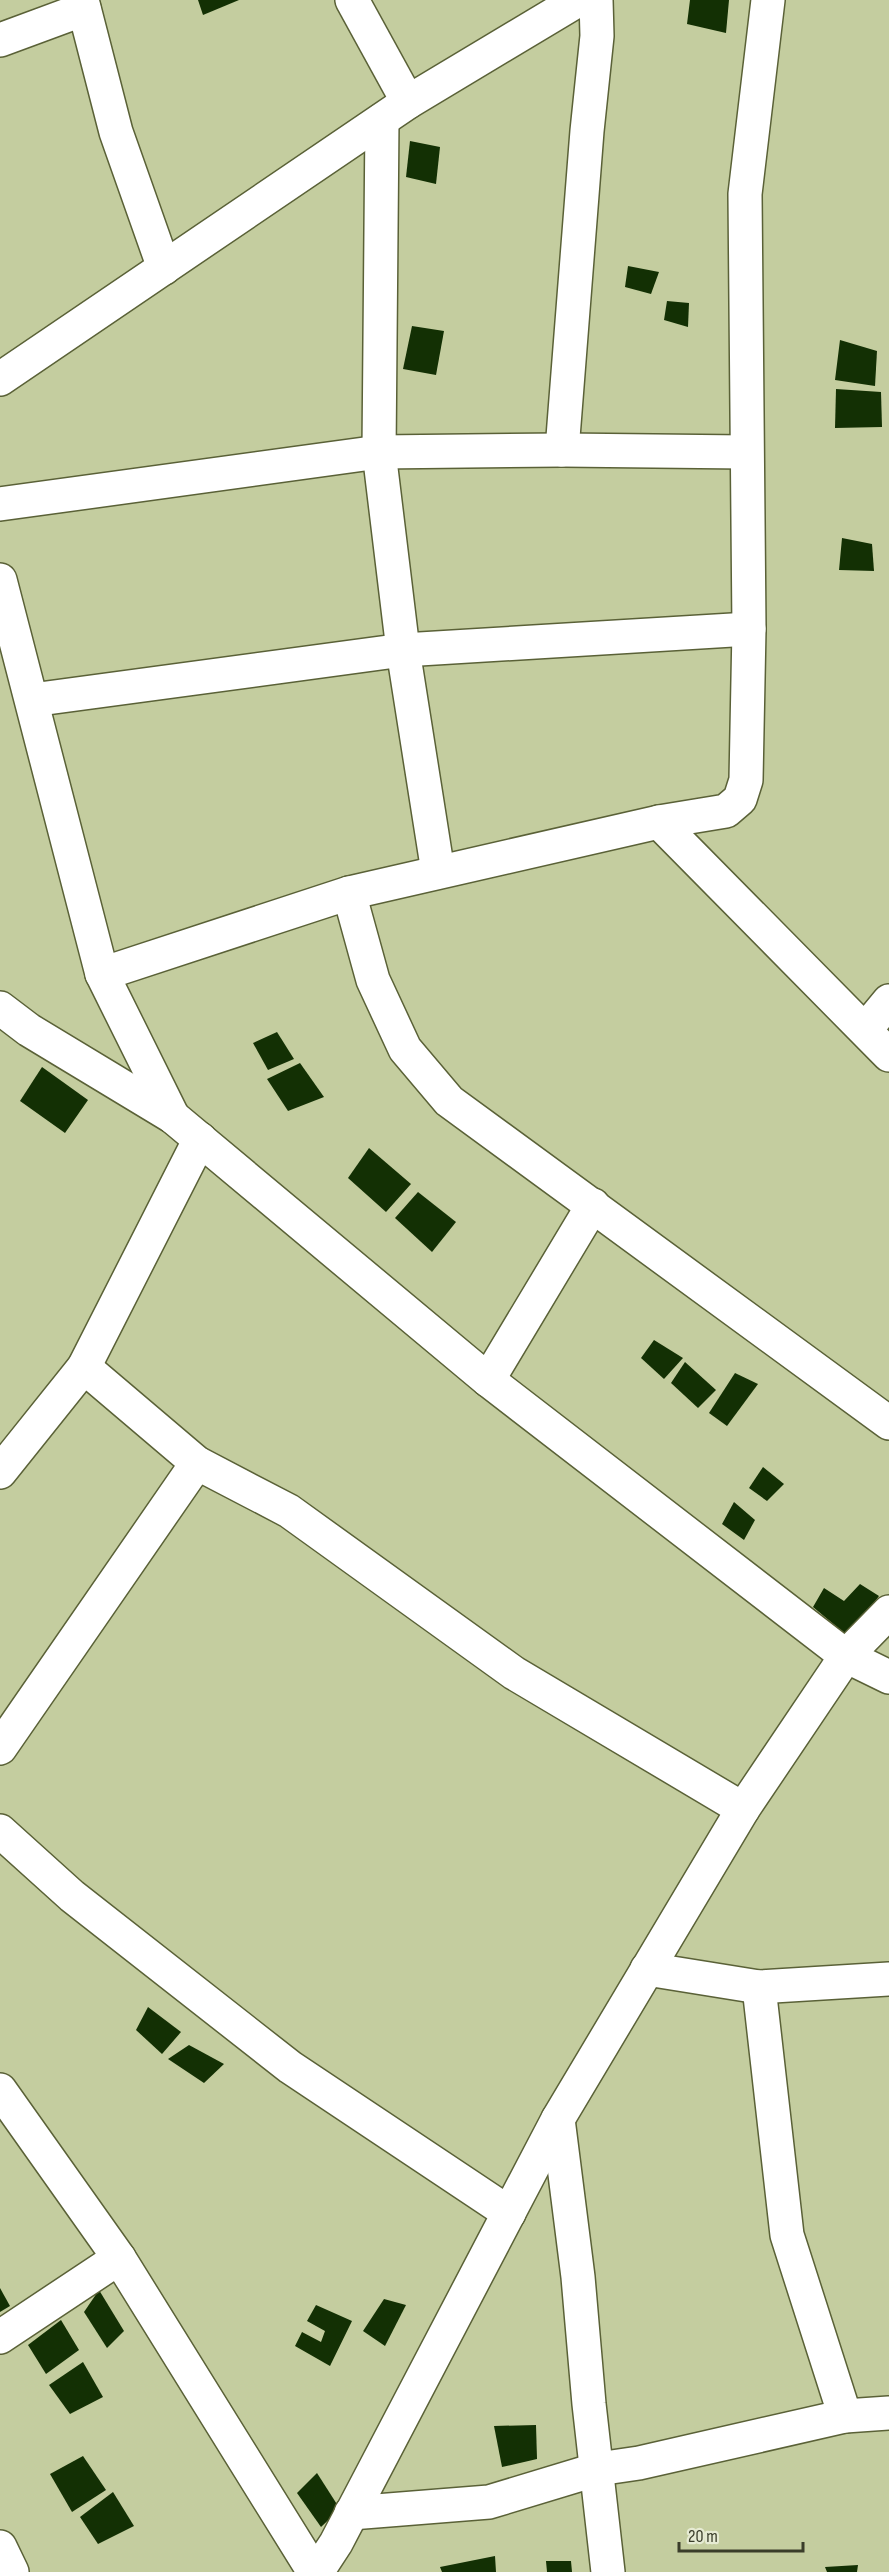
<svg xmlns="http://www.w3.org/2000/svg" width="889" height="2572" viewBox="0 0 889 2572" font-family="'Sofia Sans Condensed',sans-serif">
	<rect width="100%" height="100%" fill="#c4cd9f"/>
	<!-- building -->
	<g fill="#133004">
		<path d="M198,0h41l-36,15z"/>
		<path d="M690,0h39l-3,33 -39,-9z"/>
		<path d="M410,141l30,6 -4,37 -30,-7z"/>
		<path d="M628,266l31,6 -8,22 -26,-7z"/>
		<path d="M667,301l22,2 -1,24 -24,-7z"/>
		<path d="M412,326l32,5 -8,44 -33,-6z"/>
		<path d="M840,340l37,11 -2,35 -40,-6z"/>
		<path d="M836,389l45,3 1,35 -47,1z"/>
		<path d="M842,538l30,6 2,27 -35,-1z"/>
		<path d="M277,1032l17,27 -26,11 -15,-27z"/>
		<path d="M300,1063l24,34 -36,14 -21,-32z"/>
		<path d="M42,1067l46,33 -23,33 -45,-32z"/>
		<path d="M369,1148l42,36 -25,28 -38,-34z"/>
		<path d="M418,1192l38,30 -24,30 -37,-34z"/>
		<path d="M654,1340l29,18 -19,21 -23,-21z"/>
		<path d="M685,1362l31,28 -18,18 -27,-25z"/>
		<path d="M735,1373l23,11 -31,42 -18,-13z"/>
		<path d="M763,1467l21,17 -17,17 -18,-13z"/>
		<path d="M734,1502l21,18 -11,20 -22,-16z"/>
		<path d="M860,1584l19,12 -30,41 -36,-30 11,-19 20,13z"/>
		<path d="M148,2007l33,25 -19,22 -26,-24z"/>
		<path d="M189,2045l35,19 -20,19 -36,-24z"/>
		<path d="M0,2288l10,18 -10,6z"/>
		<path d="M99,2290l25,41 -17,17 -23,-36z"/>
		<path d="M384,2299l22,6 -21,41 -22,-15z"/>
		<path d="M316,2305l36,16 -22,45 -35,-20 7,-14 19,10 4,-11 -18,-10z"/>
		<path d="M61,2320l18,30 -33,24 -18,-29z"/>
		<path d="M83,2362l20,35 -33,17 -21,-29z"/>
		<path d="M536,2425l1,34 -35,8 -8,-41z"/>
		<path d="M83,2456l23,34 -34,22 -22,-38z"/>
		<path d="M317,2473l23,36 -19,18 -24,-34z"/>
		<path d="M113,2492l21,34 -36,18 -18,-27z"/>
		<path d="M495,2556l1,16h-54l-2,-5z"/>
		<path d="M546,2561h25l1,11h-25z"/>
		<path d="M858,2565l-1,7h-30l-2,-5z"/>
	</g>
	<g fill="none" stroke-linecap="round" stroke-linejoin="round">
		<!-- minor casing -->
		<g stroke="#5a6137" stroke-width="36">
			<g id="minor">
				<path d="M82,0l34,132 48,136"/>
				<path d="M352,0l56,102"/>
				<path d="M0,40l84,-31"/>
				<path d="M382,120l-3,332 24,198 35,222"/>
				<path d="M0,379l408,-277 170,-102"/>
				<path d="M562,450l25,-319 10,-95 -1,-36"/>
				<path d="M0,504l379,-52 183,-2 184,2"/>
				<path d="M0,580l102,394 71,143"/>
				<path d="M32,700l371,-50 346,-21"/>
				<path d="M659,822l230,233"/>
				<path d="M349,893l24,87 32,69 44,52 440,322"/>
				<path d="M102,974l247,-81 310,-71 67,-11 14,-12 6,-19 3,-151 -4,-435 23,-194"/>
				<path d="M0,1008l29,22 144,87 315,263 358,276 43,21"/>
				<path d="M865,1030l24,-29"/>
				<path d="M84,1367l113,96 92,48 225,162 229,136"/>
				<path d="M488,1380l105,-175"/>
				<path d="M0,1472l84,-105 116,-228"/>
				<path d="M0,1748l197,-285"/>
				<path d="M0,1831l72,65 218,171 219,146"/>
				<path d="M647,1969l112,18 130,-8"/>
				<path d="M759,1987l28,248 58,181"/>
				<path d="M0,2090l119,168 195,314"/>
				<path d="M558,2119l20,158 11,127 19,168"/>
				<path d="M0,2337l119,-79"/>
				<path d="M351,2513l138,-11 109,-33 41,-6 206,-47 44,-3"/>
				<path d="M0,2547l12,25"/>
				<path d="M317,2572l19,-29 222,-424 185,-310 103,-153 43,-44"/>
			</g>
		</g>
		<!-- minor -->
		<use href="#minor" stroke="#fff" stroke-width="33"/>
	</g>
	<!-- scale -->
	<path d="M679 2542v9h124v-9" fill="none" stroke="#3a3d2a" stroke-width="3"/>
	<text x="688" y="2542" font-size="18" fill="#3a3d2a" stroke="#e6ebd3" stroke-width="4.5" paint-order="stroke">20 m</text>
</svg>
